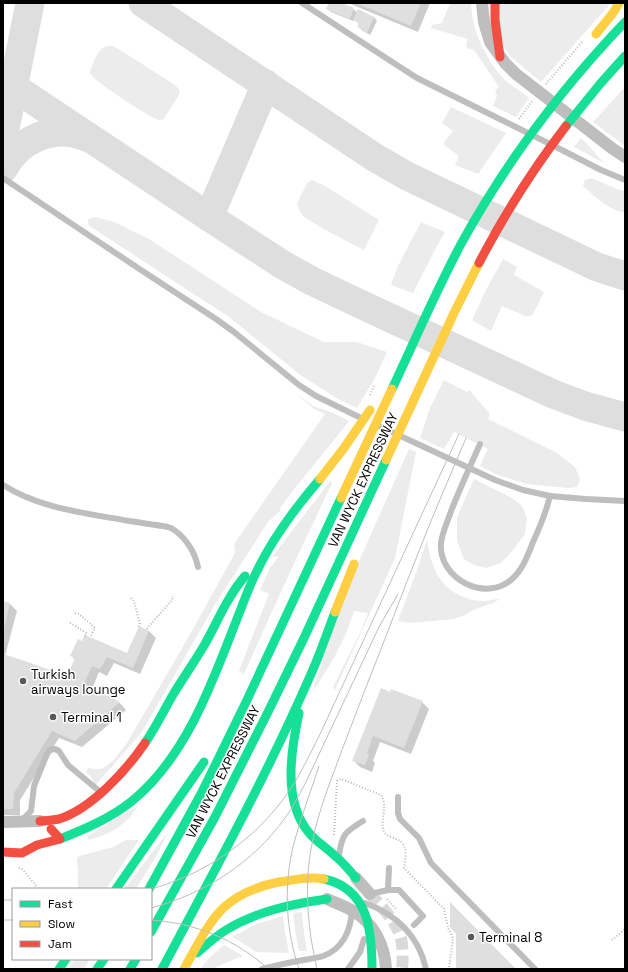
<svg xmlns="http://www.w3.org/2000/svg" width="628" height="972" viewBox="0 0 628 972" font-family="'Space Grotesk',sans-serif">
	<rect width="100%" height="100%" fill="#fff"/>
	<!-- green -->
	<g fill="#ececec">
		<path d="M450,3h21c1,21 7,38 18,56 4,7 9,14 15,20 8,7 17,13 25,19l-13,19 -23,-11 4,-10 -2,-6 4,-3 -25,-37 -7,-2 -1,-3 2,-6 -37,-11v-1l1,-2 10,-2z"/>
		<path d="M491,3h120l-70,79 -30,-25 -6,-8z"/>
		<path d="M107,46h6l7,4 52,33 7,6 1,4 -16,26c-1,0 -2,1 -4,1 -7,0 -59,-35 -66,-42 -2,-2 -2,-3 -4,-5 3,-10 7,-24 17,-27z"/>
		<path d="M625,87v59l-32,-24z"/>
		<path d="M451,107l55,26 -28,41 -23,-9 4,-9 -16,-12 10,-13 -11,-8z"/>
		<path d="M581,138c9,8 15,17 23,25l-30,-16z"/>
		<path d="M592,178l27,12 6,1v21c-13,1 -33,-18 -42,-26l2,-6z"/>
		<path d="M312,180l13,6 54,34 -15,30 -14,-7 -28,-15 -18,-11 -5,-7 -2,-6 4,-9 7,-13z"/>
		<path d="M95,217l19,5 35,17 112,73 63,30h33l30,10 -13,28 -17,28 -19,-9 -39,-25 -70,-57 -141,-92v-5l2,-2z"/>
		<path d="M421,222l24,10 -8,14 -24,47 -22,-8 7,-19z"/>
		<path d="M503,259l14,8 -3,8 30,17 -10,20 -3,4h-6l-23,-10 -11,25 -19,-11 13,-28z"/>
		<path d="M444,380l23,12 2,-2 21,24 -2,5 69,34 18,14 5,12 -3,8 -8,1 -43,-4 -30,-10 -16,-8 8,-17 -34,-17 -10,17 -24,-11 10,-30z"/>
		<path d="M295,393l18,13 18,6 18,9c-22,29 -47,57 -69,87l1,2 -13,12 -54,84 -72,126 -47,54 -4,-9 -5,-5 2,-4 7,1h7l11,-8 14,-18 61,-105 47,-85 -1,-9 91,-130 -11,-5z"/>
		<path d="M409,449l7,3 -21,106 -60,132 -2,-3 28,-56 7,-18 -14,-2c-9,31 -25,56 -42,82l35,-105z"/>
		<path d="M474,479l38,19 10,8 5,12 -2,16 -12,16 -12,13 -14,5 -13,-3 -10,-6 -7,-18v-24z"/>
		<path d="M331,480l1,3 -47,100 -41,91 -5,-3 30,-77 -9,-4 10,-22 9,-12 -7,1z"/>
		<path d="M427,540c4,24 10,45 34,56 7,3 14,5 21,5 7,0 13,-2 19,-3l-8,5 -20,7 -8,5 -11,4 -45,4 -11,-2 18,-48z"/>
		<path d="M138,806c-10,18 -29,29 -49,34l-2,-4z"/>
		<path d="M168,832l-11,23 -21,34h-12z"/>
		<path d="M126,840h13l-33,49h-28v-17l-1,-10v-4l2,-2 34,-9z"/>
		<path d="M302,912l2,21 3,18h-8l-4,-21 -2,-17z"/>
		<path d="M283,916l2,16 4,21 -33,-1 -10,-7 -14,-8 24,-13z"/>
		<path d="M224,945l19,11 -18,7 -12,6h-13l11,-13z"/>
		<path d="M75,959h15l-6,10h-16z"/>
	</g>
	<!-- shadow -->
	<g fill="#0003">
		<path d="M330,3h10l13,6 5,4 16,4 3,4 -7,14 -8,-5 -4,-4 1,-2 -5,-5 -1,2 -22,-9 -3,-3z"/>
		<path d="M348,3h82l-12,29z"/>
		<path d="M3,602l7,2 7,7 -12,45 63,21 7,-17 -3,-4 55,-2 13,-27 9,4 7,7 -16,36 -26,-11 -7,13 -8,-4 -7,17 28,14 6,7 -44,37 -23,-9 -39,62v15h-17z"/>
		<path d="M391,693l31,9 7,7 -18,45 -31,-12 -7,19 2,2 -3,9 -12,-5 -7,-7z"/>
	</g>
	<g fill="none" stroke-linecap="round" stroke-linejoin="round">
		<!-- taxiway -->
		<g stroke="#dedede" stroke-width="29">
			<path d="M143,3l231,154 33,19 190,91 28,9"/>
			<path d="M3,80l206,137 74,48 29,16 27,13 214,100 32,12 40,11"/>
			<path d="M3,139l27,-136"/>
			<path d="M3,169c15,-29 51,-46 83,-32"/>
			<path d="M209,217l57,-133"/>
		</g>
	</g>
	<!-- building -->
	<g fill="#dfdfdf">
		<path d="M329,3h13l12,5 -4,11 -24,-10z"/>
		<path d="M356,3h65l-10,23z"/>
		<path d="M358,9l16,8 -7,16 -5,-2 1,-2 -6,-2 2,-4 -6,-3z"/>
		<path d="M3,601l7,2 -6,27h-1z"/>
		<path d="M139,626l10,5 -16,37 -26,-11 -7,12 -8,-3 -8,18 36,18 -45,39 -23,-10 -38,62 -1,16h-10v-155l22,7 42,15 8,-18 -5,-2 8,-17 4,2 3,-6 42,18z"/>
		<path d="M381,688l9,4 1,-3 32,12 -19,47 -31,-12 -6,18 2,1 -4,10 -13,-4z"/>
		<path d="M450,902l66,67h-60v-35l-6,-7z"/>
	</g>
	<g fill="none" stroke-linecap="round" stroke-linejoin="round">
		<!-- street-tunnel -->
		<path stroke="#d9d9d9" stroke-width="12" stroke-dasharray="12 6" stroke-linecap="butt" d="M370,894c12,13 26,27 31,44 2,10 2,21 1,31"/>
		<!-- path -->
		<g stroke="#b9b9b9" stroke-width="2" stroke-dasharray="1 2" stroke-linecap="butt">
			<path d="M546,84l36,-42"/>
			<path d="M519,119l14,-19"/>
			<path d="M370,395l4,-9"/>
			<path d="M131,598l3,3 6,23 -2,4"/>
			<path d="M75,613l4,1 16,14 -5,9"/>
			<path d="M70,623l4,2 12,8 -2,5"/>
			<path d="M147,629l3,-4 22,-25 1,-4"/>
			<path d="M334,835l3,-54 4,-2 40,16c7,10 0,22 2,34 2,10 18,8 21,17 3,6 1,16 0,22l40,41 4,19 5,10 -4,31"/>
			<path d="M19,868l3,1 15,18"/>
			<path d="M387,899l9,10"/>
			<path d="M612,940l13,-11"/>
		</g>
		<!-- lane -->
		<g stroke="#bebebe" stroke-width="6">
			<path d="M302,3l84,55 31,20 131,65"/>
			<path d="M556,147l45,23 24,10"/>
			<path d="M3,178l141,94 72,47 18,13 65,53 17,11 45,22"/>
			<path d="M379,426l116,54 28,10 27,6 36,3 39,2"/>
			<path d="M480,444c-10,23 -21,46 -30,70 -3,9 -8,19 -9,29 -3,36 45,60 71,36 11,-10 16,-24 21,-37 7,-15 13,-30 17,-46"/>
			<path d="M3,485c38,24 82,28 126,36 9,1 18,3 27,4 5,1 10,1 15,3 14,8 24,24 27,39"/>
			<path d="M398,797v16l2,6 19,19 12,25 104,106"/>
			<path d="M22,820l9,-9 3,-25 13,-32 3,-4 5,-1 4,2 9,14 30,25"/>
			<path d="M339,855c3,-21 6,-23 24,-34"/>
			<path d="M388,890l1,-22"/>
			<path d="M370,894l18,-4h11l24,26 -9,9"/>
			<path d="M365,903c31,11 54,33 61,66"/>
			<path d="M262,969c12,-3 24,-6 36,-8 8,-2 17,-2 25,-5 20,-7 28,-26 29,-46"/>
			<path d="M348,969l12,-17 4,-13"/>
		</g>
		<!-- street -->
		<g stroke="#bebebe" stroke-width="12">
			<path d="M482,3l2,19 6,20 15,21 11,11 97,75 12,8"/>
			<path d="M3,822l37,-1"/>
			<path d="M356,878l14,16"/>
			<path d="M327,899c9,4 18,7 26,12 21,12 32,35 33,58"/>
		</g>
		<!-- fast -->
		<g stroke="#16e098" stroke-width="9">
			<path d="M566,126l34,-42 25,-28"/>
			<path d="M392,389c23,-49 44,-98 69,-145 45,-82 100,-155 164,-222"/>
			<path d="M299,713c-8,37 -17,89 11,121 7,8 17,14 25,22 8,6 14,14 21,22"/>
			<path d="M145,743c11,-16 19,-33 29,-50 10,-16 21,-32 31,-49 13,-23 22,-47 40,-68"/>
			<path d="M60,839c25,-10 51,-21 72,-38 53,-43 79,-115 103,-177 7,-17 13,-36 22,-53 16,-34 39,-64 63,-92"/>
			<path d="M324,879c45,10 48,52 48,90"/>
			<path d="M116,889l88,-127"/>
			<path d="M149,889l53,-97 45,-92 94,-202"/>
			<path d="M151,932l64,-115 54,-107 35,-72 82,-178"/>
			<path d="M197,953c9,-8 19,-17 29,-23 31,-19 66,-26 101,-31"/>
			<path d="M59,969l7,-10"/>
			<path d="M97,969l7,-10"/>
			<path d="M130,969l6,-10"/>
			<path d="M162,969c52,-97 105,-194 149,-295 9,-20 16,-41 24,-62"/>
		</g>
		<!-- slow -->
		<g stroke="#ffcf43" stroke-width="9">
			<path d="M596,34l17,-21 6,-10"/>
			<path d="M386,460l68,-147 25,-50"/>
			<path d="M320,479l24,-31 26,-38"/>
			<path d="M341,498l51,-109"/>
			<path d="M335,612l19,-48"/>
			<path d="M184,969c27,-48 36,-75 95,-87 15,-2 30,-6 45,-3"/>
		</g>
		<!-- jam -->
		<g stroke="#f24e42" stroke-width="9">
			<path d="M495,3v17l5,37"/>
			<path d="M479,263c25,-48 54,-94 87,-137"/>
			<path d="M40,821c6,0 13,-1 19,-2 32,-10 67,-48 86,-76"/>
			<path d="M3,852l19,1 15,-8 23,-6 -9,-10"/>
		</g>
		<!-- tram -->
		<g stroke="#bebebe" stroke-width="1">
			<path d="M151,889c59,-16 112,-55 144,-107 10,-17 18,-34 27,-52l137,-296"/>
			<path d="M3,900h10"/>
			<path d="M151,908c53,-14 102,-45 134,-90 8,-11 14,-23 20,-34l74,-157 19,-33"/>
			<path d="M3,920h10"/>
			<path d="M151,920c43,3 85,19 117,49"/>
			<path d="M299,969c-13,-38 -15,-79 -7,-118 7,-29 18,-57 27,-85"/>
			<path d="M317,969c-9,-39 -13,-80 -6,-120 5,-28 14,-54 24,-80 10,-28 21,-55 31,-82 19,-47 36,-94 55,-141 14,-36 30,-72 45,-108"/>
		</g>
	</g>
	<!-- markers -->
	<g fill="#595959" stroke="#fff" stroke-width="1.5">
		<circle cx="23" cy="681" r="4"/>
		<circle cx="53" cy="717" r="4"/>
		<circle cx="471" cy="937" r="4"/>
	</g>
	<g text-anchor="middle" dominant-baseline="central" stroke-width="3" stroke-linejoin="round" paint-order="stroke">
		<!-- street labels -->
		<g font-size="13" fill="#000" stroke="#fff">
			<text transform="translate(363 480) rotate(-65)">VAN WYCK EXPRESSWAY</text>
			<text transform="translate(223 772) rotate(-63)">VAN WYCK EXPRESSWAY</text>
		</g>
		<!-- poi labels -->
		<g font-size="13" fill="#000" stroke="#fff" text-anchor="start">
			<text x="31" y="674">Turkish<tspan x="31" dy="15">airways lounge</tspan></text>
			<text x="61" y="717">Terminal 1</text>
			<text x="479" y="937">Terminal 8</text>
		</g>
	</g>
	<!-- border -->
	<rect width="628" height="972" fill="none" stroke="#000000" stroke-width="8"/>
	<!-- legend -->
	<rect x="12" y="888" width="140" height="72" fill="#ffffff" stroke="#999999"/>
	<rect x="20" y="901" width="20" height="6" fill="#16e098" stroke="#999999"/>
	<text x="48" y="908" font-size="12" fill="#000000">Fast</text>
	<rect x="20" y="921" width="20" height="6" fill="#ffcf43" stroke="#999999"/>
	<text x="48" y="928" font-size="12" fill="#000000">Slow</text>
	<rect x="20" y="941" width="20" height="6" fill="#f24e42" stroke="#999999"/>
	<text x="48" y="948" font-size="12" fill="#000000">Jam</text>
</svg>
